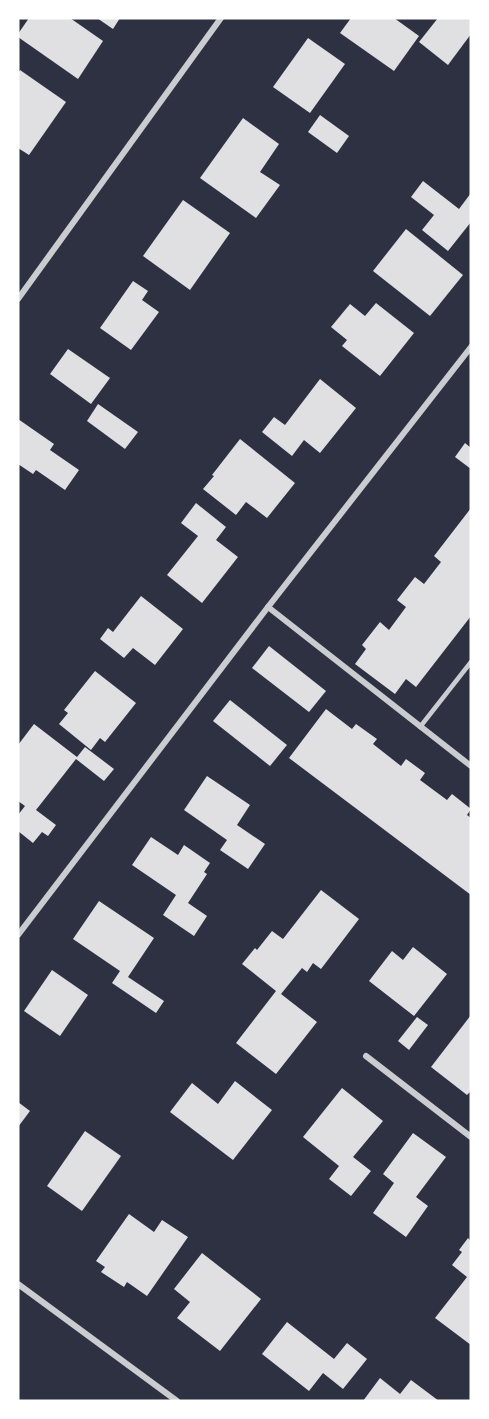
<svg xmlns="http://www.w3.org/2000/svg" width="489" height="1419" viewBox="0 0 489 1419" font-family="'Exo 2',sans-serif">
	<rect width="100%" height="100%" fill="#2d3142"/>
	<!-- building -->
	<g fill="#e0e0e3">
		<path d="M29,18h41l33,23 -25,38 -60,-42v-3z"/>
		<path d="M97,18h23l-7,11z"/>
		<path d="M351,18h43l25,18 -25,35 -54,-38z"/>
		<path d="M438,18h33v16l-23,31 -29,-23z"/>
		<path d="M308,38l37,26 -35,49 -37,-26z"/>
		<path d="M20,70l46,32 -37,53 -11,-7v-75z"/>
		<path d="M320,115l29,21 -12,17 -29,-21z"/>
		<path d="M243,118l36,26 -19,28 20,13 -24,33 -56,-40z"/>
		<path d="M423,181l36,28 12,-16v29l-23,29 -26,-21 12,-15 -23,-18z"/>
		<path d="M183,200l47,33 -40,57 -47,-34z"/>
		<path d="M406,229l57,46 -33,41 -57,-45z"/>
		<path d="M133,281l15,10 -6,9 17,12 -28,38 -31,-22z"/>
		<path d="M376,303l38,30 -34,43 -38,-30 5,-6 -16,-13 19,-23 15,12z"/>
		<path d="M68,349l42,29 -19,26 -41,-30z"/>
		<path d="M320,379l36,29 -36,45 -16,-13 -12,16 -30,-24 12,-15 11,8z"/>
		<path d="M98,404l40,28 -13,17 -38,-28z"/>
		<path d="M18,419l36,25 -4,6 29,20 -14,20 -29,-20 -3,4 -15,-10z"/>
		<path d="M240,439l55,44 -28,35 -21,-16 -10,13 -33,-26 11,-13 -2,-1z"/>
		<path d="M465,443l6,5v21l-16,-12z"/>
		<path d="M196,503l30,24 -10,13 22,17 -36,46 -35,-28 31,-39 -17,-13z"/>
		<path d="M471,508v108l-55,71 -10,-8 -11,15 -40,-30 11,-15 -4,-4 18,-23 9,8 17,-23 -9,-7 18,-23 9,7 17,-22 -7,-6z"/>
		<path d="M141,596l42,33 -28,36 -22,-17 -9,10 -24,-19 8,-11 5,4z"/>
		<path d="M269,646l57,45 -17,21 -57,-44z"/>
		<path d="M95,671l41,32 -31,39 -5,-4 -9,12 -32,-26 9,-11 -4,-3z"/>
		<path d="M230,700l57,45 -17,21 -57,-45z"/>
		<path d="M326,709l26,20 4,-5 21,15 -4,5 28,22 5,-7 19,14 -5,7 27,20 5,-6 19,15 -4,6 4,3v77l-182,-137z"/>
		<path d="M34,724l43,33 8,-10 29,22 -10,12 -28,-22 -40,51 20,15 -8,11 -6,-4 -9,11 -15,-12v-16l7,-9 -7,-5v-56z"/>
		<path d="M207,776l43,29 -13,20 28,19 -17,25 -28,-19 7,-10 -43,-30z"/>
		<path d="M151,837l27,18 6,-10 26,18 -6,9 3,2 -19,29 19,13 -13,20 -31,-21 13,-20 -44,-30z"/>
		<path d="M321,890l38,29 -38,50 -8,-6 -6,9 -5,-4 -21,26 36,28 -41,52 -40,-31 40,-52 -34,-27 13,-16 2,2 15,-19 11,8z"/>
		<path d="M99,901l55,37 -26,39 36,24 -8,12 -44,-30 8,-12 -47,-32z"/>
		<path d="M413,947l34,27 -33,42 -45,-35 23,-30 11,9z"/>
		<path d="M52,970l36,25 -28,41 -36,-25z"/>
		<path d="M471,1015v76l-4,4 -36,-28z"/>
		<path d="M417,1017l11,8 -19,25 -11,-9z"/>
		<path d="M235,1081l37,29 -39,50 -63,-48 22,-29 26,21z"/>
		<path d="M342,1088l41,33 -30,36 18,14 -20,25 -22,-17 10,-13 -36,-29z"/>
		<path d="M18,1102l12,9 -12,16z"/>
		<path d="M85,1131l36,25 -39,55 -35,-25z"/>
		<path d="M413,1133l33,24 -30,40 12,9 -22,31 -33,-24 21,-30 -11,-9z"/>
		<path d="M129,1214l25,18 8,-12 26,17 -41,59 -20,-14 -3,5 -23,-15 4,-5 -9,-6z"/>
		<path d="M468,1238l3,3v104l-36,-27 32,-41 -15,-12 10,-13 -3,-2z"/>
		<path d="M202,1253l59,46 -41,52 -43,-33 13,-16 -16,-13z"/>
		<path d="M287,1322l47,37 13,-16 20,16 -24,30 -20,-16 -14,18 -47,-37z"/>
		<path d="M380,1378l20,16 11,-14 28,21h-76z"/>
	</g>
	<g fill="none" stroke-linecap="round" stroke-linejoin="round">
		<!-- service -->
		<path stroke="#caccd0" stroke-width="4.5" d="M420,727l51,-65"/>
		<!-- minor -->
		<g stroke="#caccd0" stroke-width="6">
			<path d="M18,299l203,-281"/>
			<path d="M268,607l203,159"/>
			<path d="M18,935l250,-328 203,-260"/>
			<path d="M366,1056l105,81"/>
			<path d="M18,1284l159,117"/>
		</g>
	</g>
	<!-- border -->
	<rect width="489" height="1419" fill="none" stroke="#ffffff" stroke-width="39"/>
</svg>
